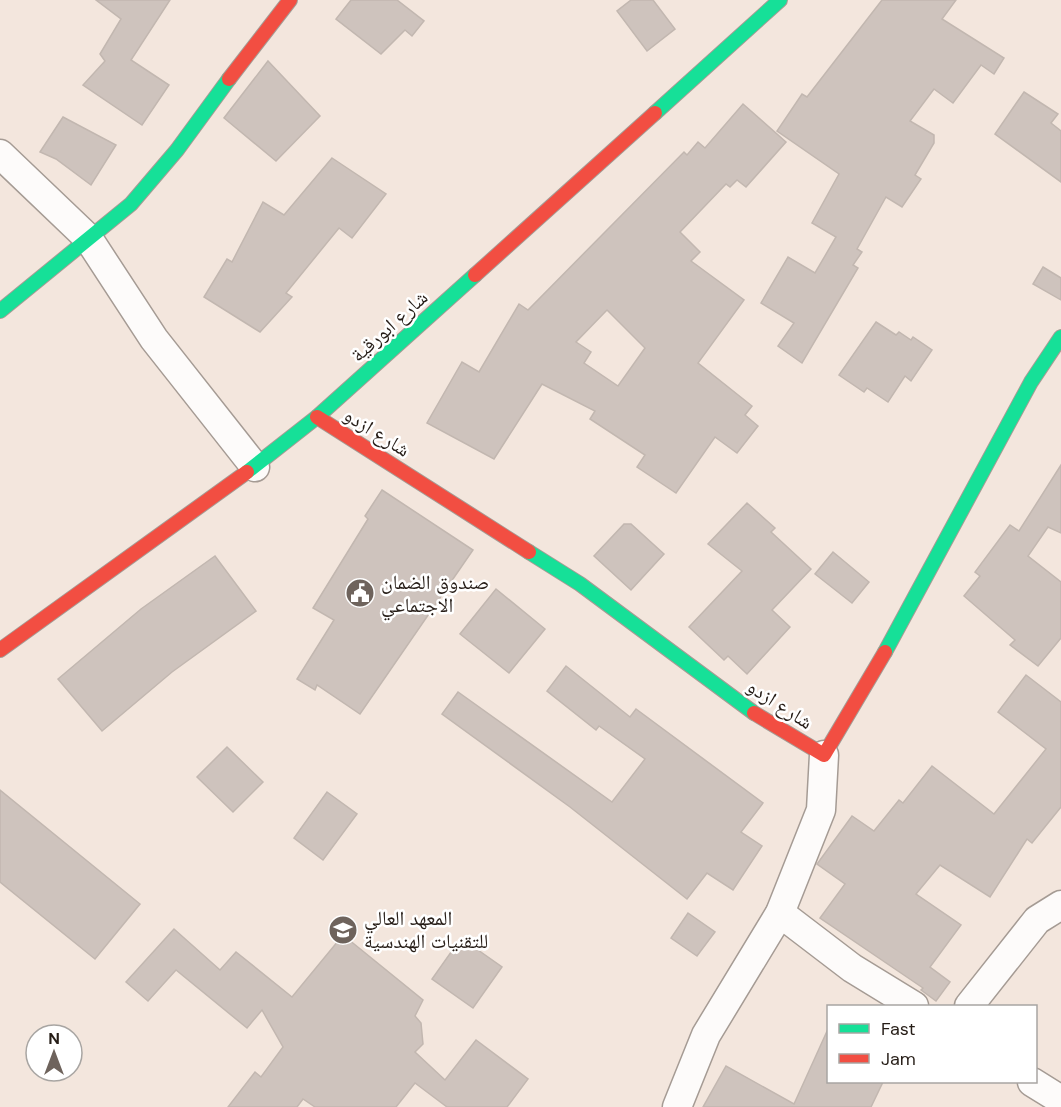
<svg xmlns="http://www.w3.org/2000/svg" width="1061" height="1107" viewBox="0 0 1061 1107" font-family="'DM Sans','Noto Naskh Arabic',sans-serif">
	<rect width="100%" height="100%" fill="#f3e6dd"/>
	<!-- building -->
	<g fill="#cec3bd" stroke="#c2b7b0" stroke-width="1.5" fill-rule="evenodd">
		<path d="M96,0h74l-39,60 38,25 -27,40 -59,-40 22,-24 -5,-7 21,-35z"/>
		<path d="M351,0h46l27,21 -12,15 -7,-6 -24,24 -45,-35z"/>
		<path d="M631,0h22l22,29 -28,22 -30,-40z"/>
		<path d="M882,0h74l-14,19 62,39 -10,16 -13,-9 -28,38 -19,-14 -24,32 24,14v8l-19,32 6,4 -19,28 -16,-10 -29,52 5,3 -9,13 5,3 -56,95 -24,-17 16,-23 -33,-20 27,-46 27,16 21,-36 -24,-14 27,-49 -62,-43 25,-37 5,3z"/>
		<path d="M268,61l52,55 -44,45 -52,-43z"/>
		<path d="M1024,92l34,22 -7,9 10,8v51l-66,-48z"/>
		<path d="M743,104l43,38 -40,45 -9,-7 -7,7 -4,-3 -46,48 20,20 -9,9 53,39 -46,63 54,43 -7,9 13,11 -21,27 -22,-16 -39,56 -39,-26 8,-12 -55,-36 5,-8 -53,-27 -48,75 -67,-36 35,-61 17,10 40,-68 9,6 156,-158 3,3 11,-13 7,6zM607,310l38,38 -27,38 -34,-23 7,-11 -15,-10z"/>
		<path d="M63,117l53,28 -25,40 -35,-26 -16,-7z"/>
		<path d="M332,158l54,36 -34,44 -13,-10 -53,65 6,4 -32,35 -56,-35 23,-38 5,3 31,-60 21,13z"/>
		<path d="M1043,267l18,11v22l-28,-16z"/>
		<path d="M876,322l20,13 3,-3 12,8 2,-3 19,13 -21,31 -6,-5 -17,26 -21,-14 -3,4 -25,-17z"/>
		<path d="M1061,465v68l-13,-6 -20,29 33,26v56l-23,28 -28,-21 5,-5 -51,-44 16,-20 -5,-4 35,-47 9,6z"/>
		<path d="M382,490l91,60 -113,164 -43,-29 -2,5 -18,-11 37,-59 -21,-12 55,-89 -3,-3z"/>
		<path d="M747,503l28,25 -4,4 40,37 -39,41 18,17 -43,47 -19,-18 -4,4 -35,-33 53,-56 -34,-27z"/>
		<path d="M624,524h7l33,30 -33,36 -37,-34z"/>
		<path d="M833,552l36,30 -17,21 -37,-29z"/>
		<path d="M215,556l41,55 -84,61 -70,59 -44,-52 83,-70z"/>
		<path d="M496,589l49,40 -36,44 -49,-39z"/>
		<path d="M566,666l64,51 6,-8 127,94 -22,29 21,14 -29,44 -26,-17 -20,26 -117,-92 -128,-93 16,-22 154,110 33,-43 -46,-33 -3,4 -49,-39z"/>
		<path d="M1026,675l35,27v105l-29,36 -5,-4 -37,58 -50,-32 -24,29 45,31 -31,42 20,15 -14,19 -15,-11 2,-2 -103,-70 25,-34 -28,-20 35,-48 22,15 25,-31 4,3 29,-37 62,48 52,-65 -48,-37z"/>
		<path d="M227,747l36,35 -30,30 -36,-35z"/>
		<path d="M0,790l140,114 -45,55 -95,-77z"/>
		<path d="M327,792l30,22 -34,46 -29,-22z"/>
		<path d="M688,913l27,19 -18,24 -26,-18z"/>
		<path d="M174,929l46,41 16,-18 56,45 51,-62 80,65 -8,16 6,7 2,21 -8,8 30,28 31,-40 52,39 -21,28h-60l-32,-24 -19,24h-81l-12,-8 -6,8h-69l27,-35 6,5 22,-30 -21,-37 -15,18 -71,-58 -28,31 -22,-19z"/>
		<path d="M461,938l41,29 -29,41 -41,-29z"/>
		<path d="M828,1029v53h55l-12,25h-168l23,-41 68,38z"/>
	</g>
	<g fill="none" stroke-linecap="round" stroke-linejoin="round">
		<!-- street casing -->
		<g stroke="#a59b94" stroke-width="31">
			<g id="street">
				<path d="M0,154l88,84 66,101 101,128"/>
				<path d="M780,913l72,55 62,38"/>
				<path d="M969,1006l68,-86 24,-15"/>
				<path d="M1032,1082l29,18"/>
				<path d="M677,1107l29,-72 74,-122 41,-103 3,-55"/>
			</g>
		</g>
		<!-- fast casing -->
		<g stroke="#a59b94" stroke-width="16">
			<g id="fast">
				<path d="M655,113l125,-113"/>
				<path d="M0,311l131,-107 46,-54 52,-71"/>
				<path d="M247,472l70,-55 158,-142"/>
				<path d="M529,552l51,32 174,129"/>
				<path d="M885,652l146,-270 30,-45"/>
			</g>
		</g>
		<!-- jam casing -->
		<g stroke="#a59b94" stroke-width="16">
			<g id="jam">
				<path d="M229,79l61,-79"/>
				<path d="M475,275l180,-162"/>
				<path d="M317,417l212,135"/>
				<path d="M0,650l247,-178"/>
				<path d="M754,713l70,42 61,-103"/>
			</g>
		</g>
		<!-- street -->
		<use href="#street" stroke="#fdfbfa" stroke-width="28"/>
		<!-- fast -->
		<use href="#fast" stroke="#16e098" stroke-width="14"/>
		<!-- jam -->
		<use href="#jam" stroke="#f24e42" stroke-width="14"/>
	</g>
	<!-- icons -->
	<defs>
		<g id="civic-disc" transform="scale(1.5)"><circle r="9.5" fill="#6e635c" stroke="#fff"/><path d="M-.6-6.5H3V-4.5H.6V-3L4-1V1h2V6H-6V1h2V-1L-.6-3ZM-1.2 2.5V6h2.4V2.5Z" fill="#fff"/></g>
		<g id="university-disc" transform="scale(1.5)"><circle r="9.5" fill="#6e635c" stroke="#fff"/><path d="M0-5L7-2L0 1L-7-2ZM-4 1L0 2.5L4 1V4Q0 6-4 4Z" fill="#fff"/></g>
	</defs>
	<g fill-rule="evenodd">
		<use href="#civic-disc" x="360" y="593"/>
		<use href="#university-disc" x="343" y="930"/>
	</g>
	<g text-anchor="middle" dominant-baseline="central" stroke-width="5" stroke-linejoin="round" paint-order="stroke">
		<!-- street labels -->
		<g font-size="20" fill="#261d17" stroke="#fff">
			<text transform="translate(389 326) rotate(-42)">شارع ابورقية</text>
			<text transform="translate(377 432) rotate(32)">شارع ازدو</text>
			<text transform="translate(780 704) rotate(33)">شارع ازدو</text>
		</g>
		<!-- poi labels -->
		<g font-size="20" fill="#261d17" stroke="#fff" text-anchor="start">
			<text x="381" y="582">صندوق الضمان<tspan x="381" dy="23">الاجتماعي</tspan></text>
			<text x="364" y="918">المعهد العالي<tspan x="364" dy="23">للتقنيات الهندسية</tspan></text>
		</g>
	</g>
	<!-- legend -->
	<rect x="827" y="1005" width="210" height="78" fill="#ffffff" stroke="#a8a5a2" stroke-width="1.5"/>
	<rect x="839" y="1024" width="30" height="9" fill="#16e098" stroke="#a8a5a2" stroke-width="1.5"/>
	<text x="881" y="1035" font-size="18" fill="#261d17">Fast</text>
	<rect x="839" y="1054" width="30" height="9" fill="#f24e42" stroke="#a8a5a2" stroke-width="1.5"/>
	<text x="881" y="1065" font-size="18" fill="#261d17">Jam</text>
	<!-- north arrow -->
	<g transform="translate(54 1053)"><circle r="28" fill="#ffffff" stroke="#a8a5a2" stroke-width="1.5"/>
	<path d="M0-4.5L10 22L0 15L-10 22Z" fill="#6e635c"/>
	<text y="-9" font-size="16" font-weight="bold" text-anchor="middle" fill="#261d17">N</text>
	</g>
</svg>
